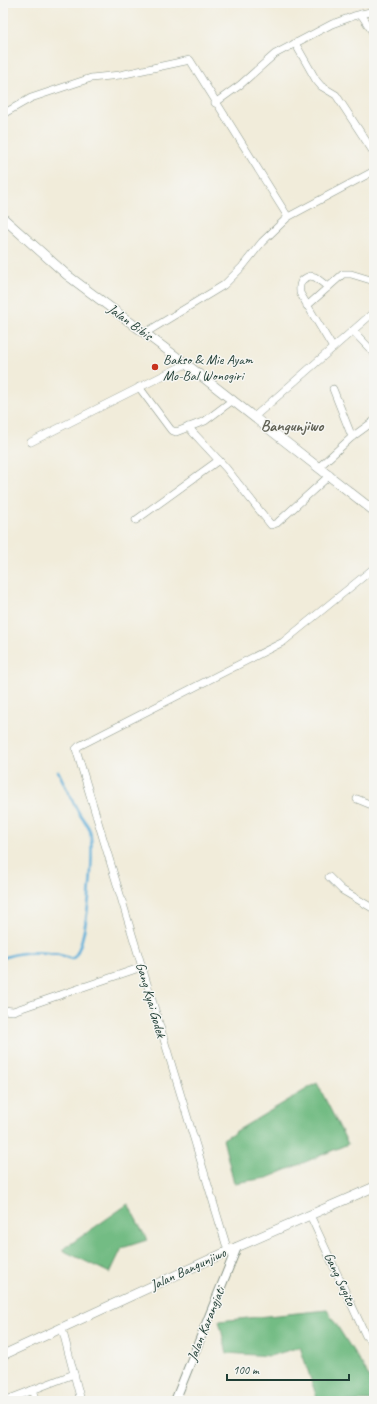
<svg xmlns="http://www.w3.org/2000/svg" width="377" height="1404" viewBox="0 0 377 1404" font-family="Caveat,sans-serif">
	<rect width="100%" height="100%" fill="#f6f6f2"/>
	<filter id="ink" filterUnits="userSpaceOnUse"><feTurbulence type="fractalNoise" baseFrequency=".025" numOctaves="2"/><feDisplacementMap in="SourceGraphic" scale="8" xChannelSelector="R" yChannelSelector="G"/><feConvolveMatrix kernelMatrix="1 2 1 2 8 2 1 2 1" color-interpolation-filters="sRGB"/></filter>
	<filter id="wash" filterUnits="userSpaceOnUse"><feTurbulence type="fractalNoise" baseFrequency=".012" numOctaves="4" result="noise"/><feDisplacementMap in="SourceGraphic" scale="16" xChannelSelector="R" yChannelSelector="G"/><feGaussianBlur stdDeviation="0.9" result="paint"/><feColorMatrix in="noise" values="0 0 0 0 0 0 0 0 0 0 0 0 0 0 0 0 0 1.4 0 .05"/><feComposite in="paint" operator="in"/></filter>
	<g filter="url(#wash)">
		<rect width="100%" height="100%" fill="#f1ecda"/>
		<!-- forest -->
		<g fill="#73bc84" stroke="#497c5c">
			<path d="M317,1083l31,61 -81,34 -33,5 -11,-44z"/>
			<path d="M128,1204l19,36 -25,8 -12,25 -48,-23z"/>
			<path d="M327,1310l47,74v17h-56l-18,-54 -30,9 -43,-3 -8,-32z"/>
		</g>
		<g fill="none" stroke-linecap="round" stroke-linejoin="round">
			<!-- stream -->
			<path stroke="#5eafd9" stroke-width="2.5" d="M3,958c19,-8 50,-7 69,1 16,-9 23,-109 18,-128 -2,-7 -8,-12 -11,-18 -8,-14 -14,-28 -21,-42"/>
		</g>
	</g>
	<g filter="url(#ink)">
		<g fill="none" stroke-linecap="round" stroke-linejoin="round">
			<!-- minor casing -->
			<g stroke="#889487" stroke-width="8">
				<g id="minor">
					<path d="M361,14l13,20"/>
					<path d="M295,43l21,37 5,6 15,9 38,58"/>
					<path d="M215,103l25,-18 35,-31 57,-30 22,-8 20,-5"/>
					<path d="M3,114l28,-16 60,-20 29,-3 70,-15 98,157"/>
					<path d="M328,287l-13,-10 -5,-1c-9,3 -11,7 -10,17l33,55"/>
					<path d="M307,306l36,-32h8l23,7"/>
					<path d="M353,331l21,22"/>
					<path d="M145,333l79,-48 18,-18 20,-25 26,-25 86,-46"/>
					<path d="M139,387l32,43 5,2 29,-11 28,-21"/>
					<path d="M333,389l19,48"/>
					<path d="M254,417l120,-105"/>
					<path d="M188,427l38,41 45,57 6,-2 53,-48"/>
					<path d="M31,442l155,-78"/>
					<path d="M319,467l33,-30 22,-16"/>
					<path d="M136,520l83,-60"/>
					<path d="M357,799l17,7"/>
					<path d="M329,877l13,13 32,19"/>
					<path d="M3,1010l10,1 129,-44"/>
					<path d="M310,1215l56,121 3,3 5,-2"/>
					<path d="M228,1251l-152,-502 3,-3 204,-104 91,-74"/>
					<path d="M62,1328l19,73"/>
					<path d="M32,1390l4,11"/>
					<path d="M4,1401l70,-27"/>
				</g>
			</g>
			<!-- tertiary casing -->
			<g stroke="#889487" stroke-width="10">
				<path id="tertiary" d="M175,1401l62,-154"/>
			</g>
			<!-- secondary casing -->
			<g stroke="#889487" stroke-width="10">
				<g id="secondary">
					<path d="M3,218l64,57 119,89 188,147"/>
					<path d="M3,1355l234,-108 137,-60"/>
				</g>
			</g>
			<!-- minor -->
			<use href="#minor" stroke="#fff" stroke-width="7"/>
			<!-- tertiary -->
			<use href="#tertiary" stroke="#fff" stroke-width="8"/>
			<!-- secondary -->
			<use href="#secondary" stroke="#fff" stroke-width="9"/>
		</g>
	</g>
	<!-- markers -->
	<circle fill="#c8321e" stroke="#f6f6f2" stroke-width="1.5" cx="155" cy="367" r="4"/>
	<g text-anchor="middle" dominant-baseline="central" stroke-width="3" stroke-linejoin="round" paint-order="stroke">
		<!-- street labels -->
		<g font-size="14" fill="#1f3d34" stroke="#f6f6f2">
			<text transform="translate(130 322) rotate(36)">Jalan Bibis</text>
			<text transform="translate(151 1000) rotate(74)">Gang Kyai Godek</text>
			<text transform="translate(188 1269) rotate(-25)">Jalan Bangunjiwo</text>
			<text transform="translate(340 1279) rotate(65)">Gang Sugito</text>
			<text transform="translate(206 1324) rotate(-68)">Jalan Karangjati</text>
		</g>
		<!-- poi labels -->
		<g font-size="14" fill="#1f3d34" stroke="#f6f6f2" text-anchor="start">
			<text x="163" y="359">Bakso &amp; Mie Ayam<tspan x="163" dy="16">Mo-Bal Wonogiri</tspan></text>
		</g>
		<!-- quarter labels -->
		<g font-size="16" font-weight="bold" fill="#616255" stroke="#f6f6f2">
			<text x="292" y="426">Bangunjiwo</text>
		</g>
	</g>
	<!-- margin -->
	<rect width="377" height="1404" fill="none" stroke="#f6f6f2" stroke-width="16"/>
	<!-- scale -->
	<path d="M227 1374v6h122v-6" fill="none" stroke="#1f3d34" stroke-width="2"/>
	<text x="233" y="1374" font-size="12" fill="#1f3d34" stroke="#f6f6f2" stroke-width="3" paint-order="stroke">100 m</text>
</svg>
